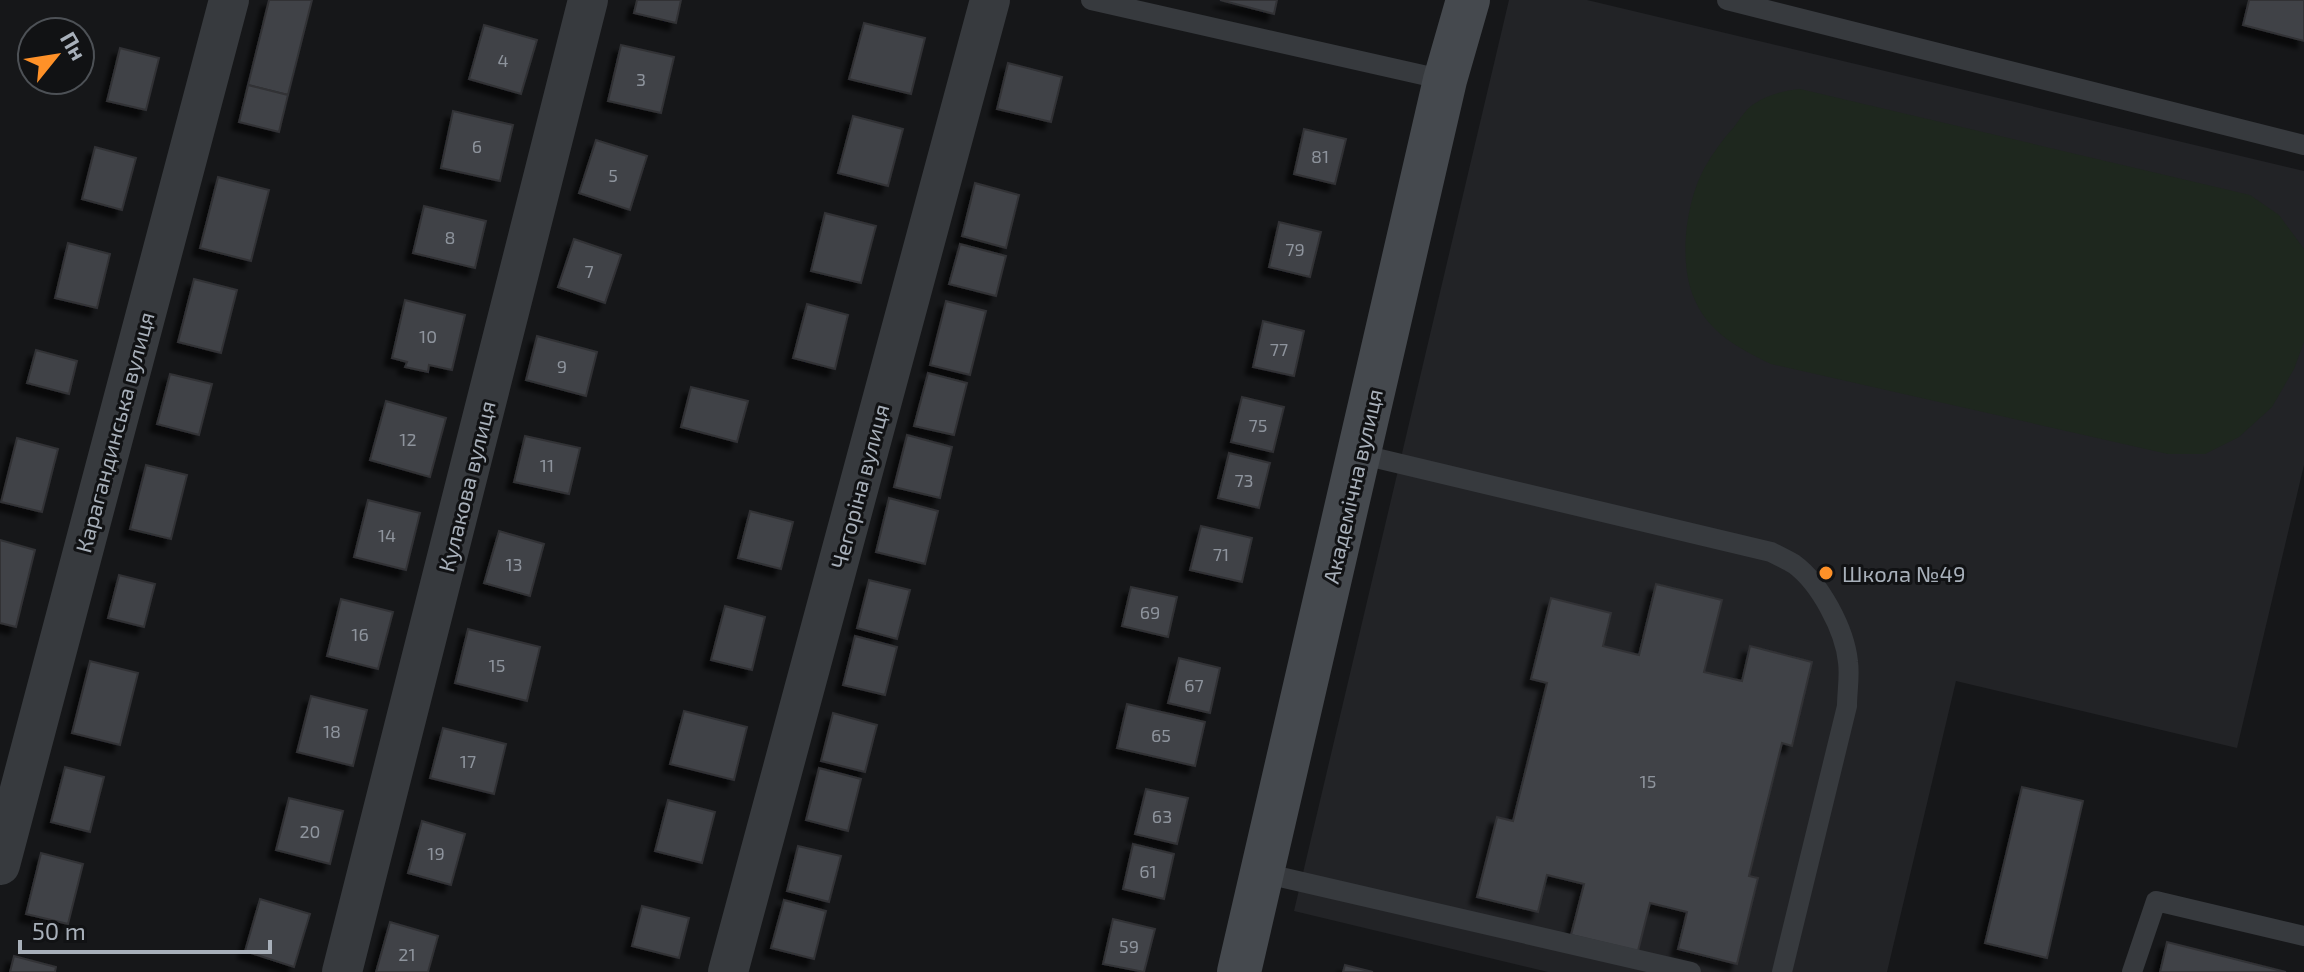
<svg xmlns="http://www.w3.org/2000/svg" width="2304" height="972" viewBox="0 0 2304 972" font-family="'Exo 2',sans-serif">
	<defs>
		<filter id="shadow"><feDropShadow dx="-7" dy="7" stdDeviation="2" flood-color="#0009"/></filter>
	</defs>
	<rect width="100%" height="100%" fill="#161719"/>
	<!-- built -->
	<path fill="#222326" d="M1509,0h78l717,171v294l-67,283 -281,-67 -69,291h-339l-254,-61z"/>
	<!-- green -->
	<path fill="#1e271e" d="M1800,89l450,106 29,20 25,34v93l-10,27 -22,38 -33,30 -34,17h-37l-397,-90c-31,-15 -63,-31 -77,-66 -16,-37 -8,-97 11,-131 8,-14 18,-28 29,-40 6,-8 12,-18 20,-23 15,-10 29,-13 46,-15z"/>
	<!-- building -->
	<g fill="#404246" stroke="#303135" stroke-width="2" filter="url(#shadow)">
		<path d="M269,0h43l-24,95 -40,-10z"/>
		<path d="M637,0h44l-5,23 -42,-10z"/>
		<path d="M1220,0h57l-3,14z"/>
		<path d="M2249,0h55v41l-61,-16z"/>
		<path d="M864,23l61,15 -14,56 -62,-15z"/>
		<path d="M484,25l53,15 -16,54 -52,-15z"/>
		<path d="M621,45l53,12 -13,56 -53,-12z"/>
		<path d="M120,48l39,10 -13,52 -39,-9z"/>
		<path d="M1008,63l54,14 -11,45 -54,-13z"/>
		<path d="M248,85l40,10 -9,37 -40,-10z"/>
		<path d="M453,111l60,14 -13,56 -59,-13z"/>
		<path d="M853,116l50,13 -15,57 -50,-13z"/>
		<path d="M1304,129l42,10 -11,45 -41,-10z"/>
		<path d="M596,140l51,16 -17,54 -51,-17z"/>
		<path d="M95,147l41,11 -14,52 -40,-11z"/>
		<path d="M218,177l51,13 -18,71 -51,-13z"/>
		<path d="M975,183l44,12 -13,53 -44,-12z"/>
		<path d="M424,206l62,15 -11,47 -62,-15z"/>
		<path d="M825,213l51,13 -15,57 -50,-12z"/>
		<path d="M1279,222l42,10 -11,45 -41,-10z"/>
		<path d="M574,239l47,16 -16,48 -47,-16z"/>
		<path d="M68,243l42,11 -13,54 -42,-10z"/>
		<path d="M960,244l46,12 -10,40 -47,-12z"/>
		<path d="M194,279l43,11 -16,63 -43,-11z"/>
		<path d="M405,300l60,15 -13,55 -23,-5 -1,7 -23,-5 2,-5 -15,-4z"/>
		<path d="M946,301l40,10 -16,64 -40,-10z"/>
		<path d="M807,304l41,11 -13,54 -42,-11z"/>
		<path d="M1263,321l41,10 -10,45 -41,-9z"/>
		<path d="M537,336l60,16 -11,44 -60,-16z"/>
		<path d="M36,350l41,11 -8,33 -42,-11z"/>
		<path d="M928,373l39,10 -13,52 -40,-9z"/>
		<path d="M170,374l42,10 -13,51 -42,-11z"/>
		<path d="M691,387l57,14 -11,41 -56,-15z"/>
		<path d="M1242,397l42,10 -11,45 -42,-10z"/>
		<path d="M386,401l60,17 -16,59 -60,-17z"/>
		<path d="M907,435l45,12 -12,51 -46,-11z"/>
		<path d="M525,436l55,12 -11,46 -55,-12z"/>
		<path d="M17,438l41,11 -16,63 -41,-10z"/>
		<path d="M1229,453l41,10 -11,45 -41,-10z"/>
		<path d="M146,465l41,10 -16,64 -41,-10z"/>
		<path d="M889,498l49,13 -13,53 -49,-12z"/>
		<path d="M368,500l52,13 -14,57 -52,-13z"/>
		<path d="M750,511l43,11 -12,47 -43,-11z"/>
		<path d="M1201,526l51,12 -10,44 -52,-12z"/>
		<path d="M499,531l45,13 -14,52 -46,-13z"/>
		<path d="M0,540l35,10 -19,77 -16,-4z"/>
		<path d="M119,575l36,9 -11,43 -36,-9z"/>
		<path d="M869,580l41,10 -13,49 -40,-11z"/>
		<path d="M1656,584l66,16 -18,72 38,9 8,-35 62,16 -20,84 -10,-3 -33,133 9,2 -21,86 -59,-15 9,-37 -37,-9 -12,48 -67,-16 13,-51 -37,-9 -9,37 -61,-15 20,-80 16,4 34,-138 -16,-4 20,-81 60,15 -8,33 36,9z"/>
		<path d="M1131,587l46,10 -9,40 -46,-11z"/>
		<path d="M341,599l52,13 -15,57 -51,-13z"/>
		<path d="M725,606l40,11 -13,53 -41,-10z"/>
		<path d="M468,629l72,18 -13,54 -72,-18z"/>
		<path d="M855,636l42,11 -12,48 -42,-10z"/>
		<path d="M1179,658l41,10 -10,45 -42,-10z"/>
		<path d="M90,661l48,12 -18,72 -48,-12z"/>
		<path d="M311,696l56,14 -14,56 -56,-14z"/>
		<path d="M1127,704l78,18 -10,44 -78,-18z"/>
		<path d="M684,711l63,16 -13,53 -64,-16z"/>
		<path d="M833,713l44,12 -12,47 -44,-11z"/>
		<path d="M443,728l63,16 -12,50 -64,-16z"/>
		<path d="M65,767l39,10 -14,55 -39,-10z"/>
		<path d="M819,768l42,11 -13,52 -42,-11z"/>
		<path d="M2022,787l61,14 -36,157 -62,-15z"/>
		<path d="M1146,789l42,9 -11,46 -42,-10z"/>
		<path d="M289,798l54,13 -13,53 -54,-14z"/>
		<path d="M668,800l47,12 -13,51 -47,-12z"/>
		<path d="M422,821l43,13 -14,51 -43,-12z"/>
		<path d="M1133,844l41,10 -10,45 -41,-10z"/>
		<path d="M798,846l43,10 -12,46 -42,-11z"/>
		<path d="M41,853l42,11 -15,60 -42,-10z"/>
		<path d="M260,899l50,15 -16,53 -49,-16z"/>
		<path d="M784,900l42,11 -12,48 -43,-11z"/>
		<path d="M642,906l47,12 -10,40 -47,-12z"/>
		<path d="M1113,919l42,10 -11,43 -41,-8z"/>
		<path d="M390,922l48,14 -10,36h-52z"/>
		<path d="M2167,942l119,30h-126z"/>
		<path d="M14,956l42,11 -1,5h-45z"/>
		<path d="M1345,965l28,7h-30z"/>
	</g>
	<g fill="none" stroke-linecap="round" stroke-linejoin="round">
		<!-- service -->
		<g stroke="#373a3e" stroke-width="20">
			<path d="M1091,0l354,80"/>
			<path d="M1727,0l577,145"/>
			<path d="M1359,454l412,98c8,4 16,8 23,12 26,19 51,66 54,98 2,14 -1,30 -1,44l-65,266"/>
			<path d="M1263,873l428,99"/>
			<path d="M2132,972l24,-71 148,35"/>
		</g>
		<!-- minor -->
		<g stroke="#373a3e" stroke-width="40">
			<path d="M0,865l229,-865"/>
			<path d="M342,972l246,-972"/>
			<path d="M728,972l262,-972"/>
		</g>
		<!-- secondary -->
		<path stroke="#45494e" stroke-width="44" d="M1239,972l206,-892 23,-80"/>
	</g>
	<!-- markers -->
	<circle fill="#ff9128" stroke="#111214" stroke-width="3" cx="1826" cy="573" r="8"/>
	<g text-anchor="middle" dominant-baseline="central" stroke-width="6" stroke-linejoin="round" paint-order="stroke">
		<!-- number labels -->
		<g font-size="18" fill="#8e949d">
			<text x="503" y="60">4</text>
			<text x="641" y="79">3</text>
			<text x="477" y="146">6</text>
			<text x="1320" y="156">81</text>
			<text x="613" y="175">5</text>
			<text x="450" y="237">8</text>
			<text x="1295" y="249">79</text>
			<text x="589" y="271">7</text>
			<text x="428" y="336">10</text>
			<text x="1279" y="349">77</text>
			<text x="562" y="366">9</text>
			<text x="1258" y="425">75</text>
			<text x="408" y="439">12</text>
			<text x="547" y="465">11</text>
			<text x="1244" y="480">73</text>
			<text x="387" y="535">14</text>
			<text x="1221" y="554">71</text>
			<text x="514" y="564">13</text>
			<text x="1150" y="612">69</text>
			<text x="360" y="634">16</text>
			<text x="497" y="665">15</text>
			<text x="1194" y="685">67</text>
			<text x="332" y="731">18</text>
			<text x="1161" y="735">65</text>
			<text x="468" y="761">17</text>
			<text x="1648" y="781">15</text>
			<text x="1162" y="816">63</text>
			<text x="310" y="831">20</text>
			<text x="436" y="853">19</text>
			<text x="1148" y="871">61</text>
			<text x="1129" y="946">59</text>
			<text x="407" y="954">21</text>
		</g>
		<!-- street labels -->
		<g font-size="22" fill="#a8b0ba" stroke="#111214">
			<text transform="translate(114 432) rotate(-75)">Карагандинська вулиця</text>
			<text transform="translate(466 486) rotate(-76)">Кулакова вулиця</text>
			<text transform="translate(859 486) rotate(-75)">Чегоріна вулиця</text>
			<text transform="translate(1352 486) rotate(-77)">Академічна вулиця</text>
		</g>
		<!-- poi labels -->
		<g font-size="22" fill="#a8b0ba" stroke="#111214" text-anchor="start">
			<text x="1842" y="573">Школа №49</text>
		</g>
	</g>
	<!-- north arrow -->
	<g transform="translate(56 56) rotate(60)"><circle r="38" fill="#111214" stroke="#4d5156" stroke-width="2"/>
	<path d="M0-6L14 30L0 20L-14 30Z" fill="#ff9128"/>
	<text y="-12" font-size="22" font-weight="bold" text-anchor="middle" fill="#a8b0ba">Пн</text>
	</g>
	<!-- scale -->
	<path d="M20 940v12h250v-12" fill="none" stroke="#a8b0ba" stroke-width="4"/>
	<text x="32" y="940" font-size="24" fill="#a8b0ba" stroke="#111214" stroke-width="6" paint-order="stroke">50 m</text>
</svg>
